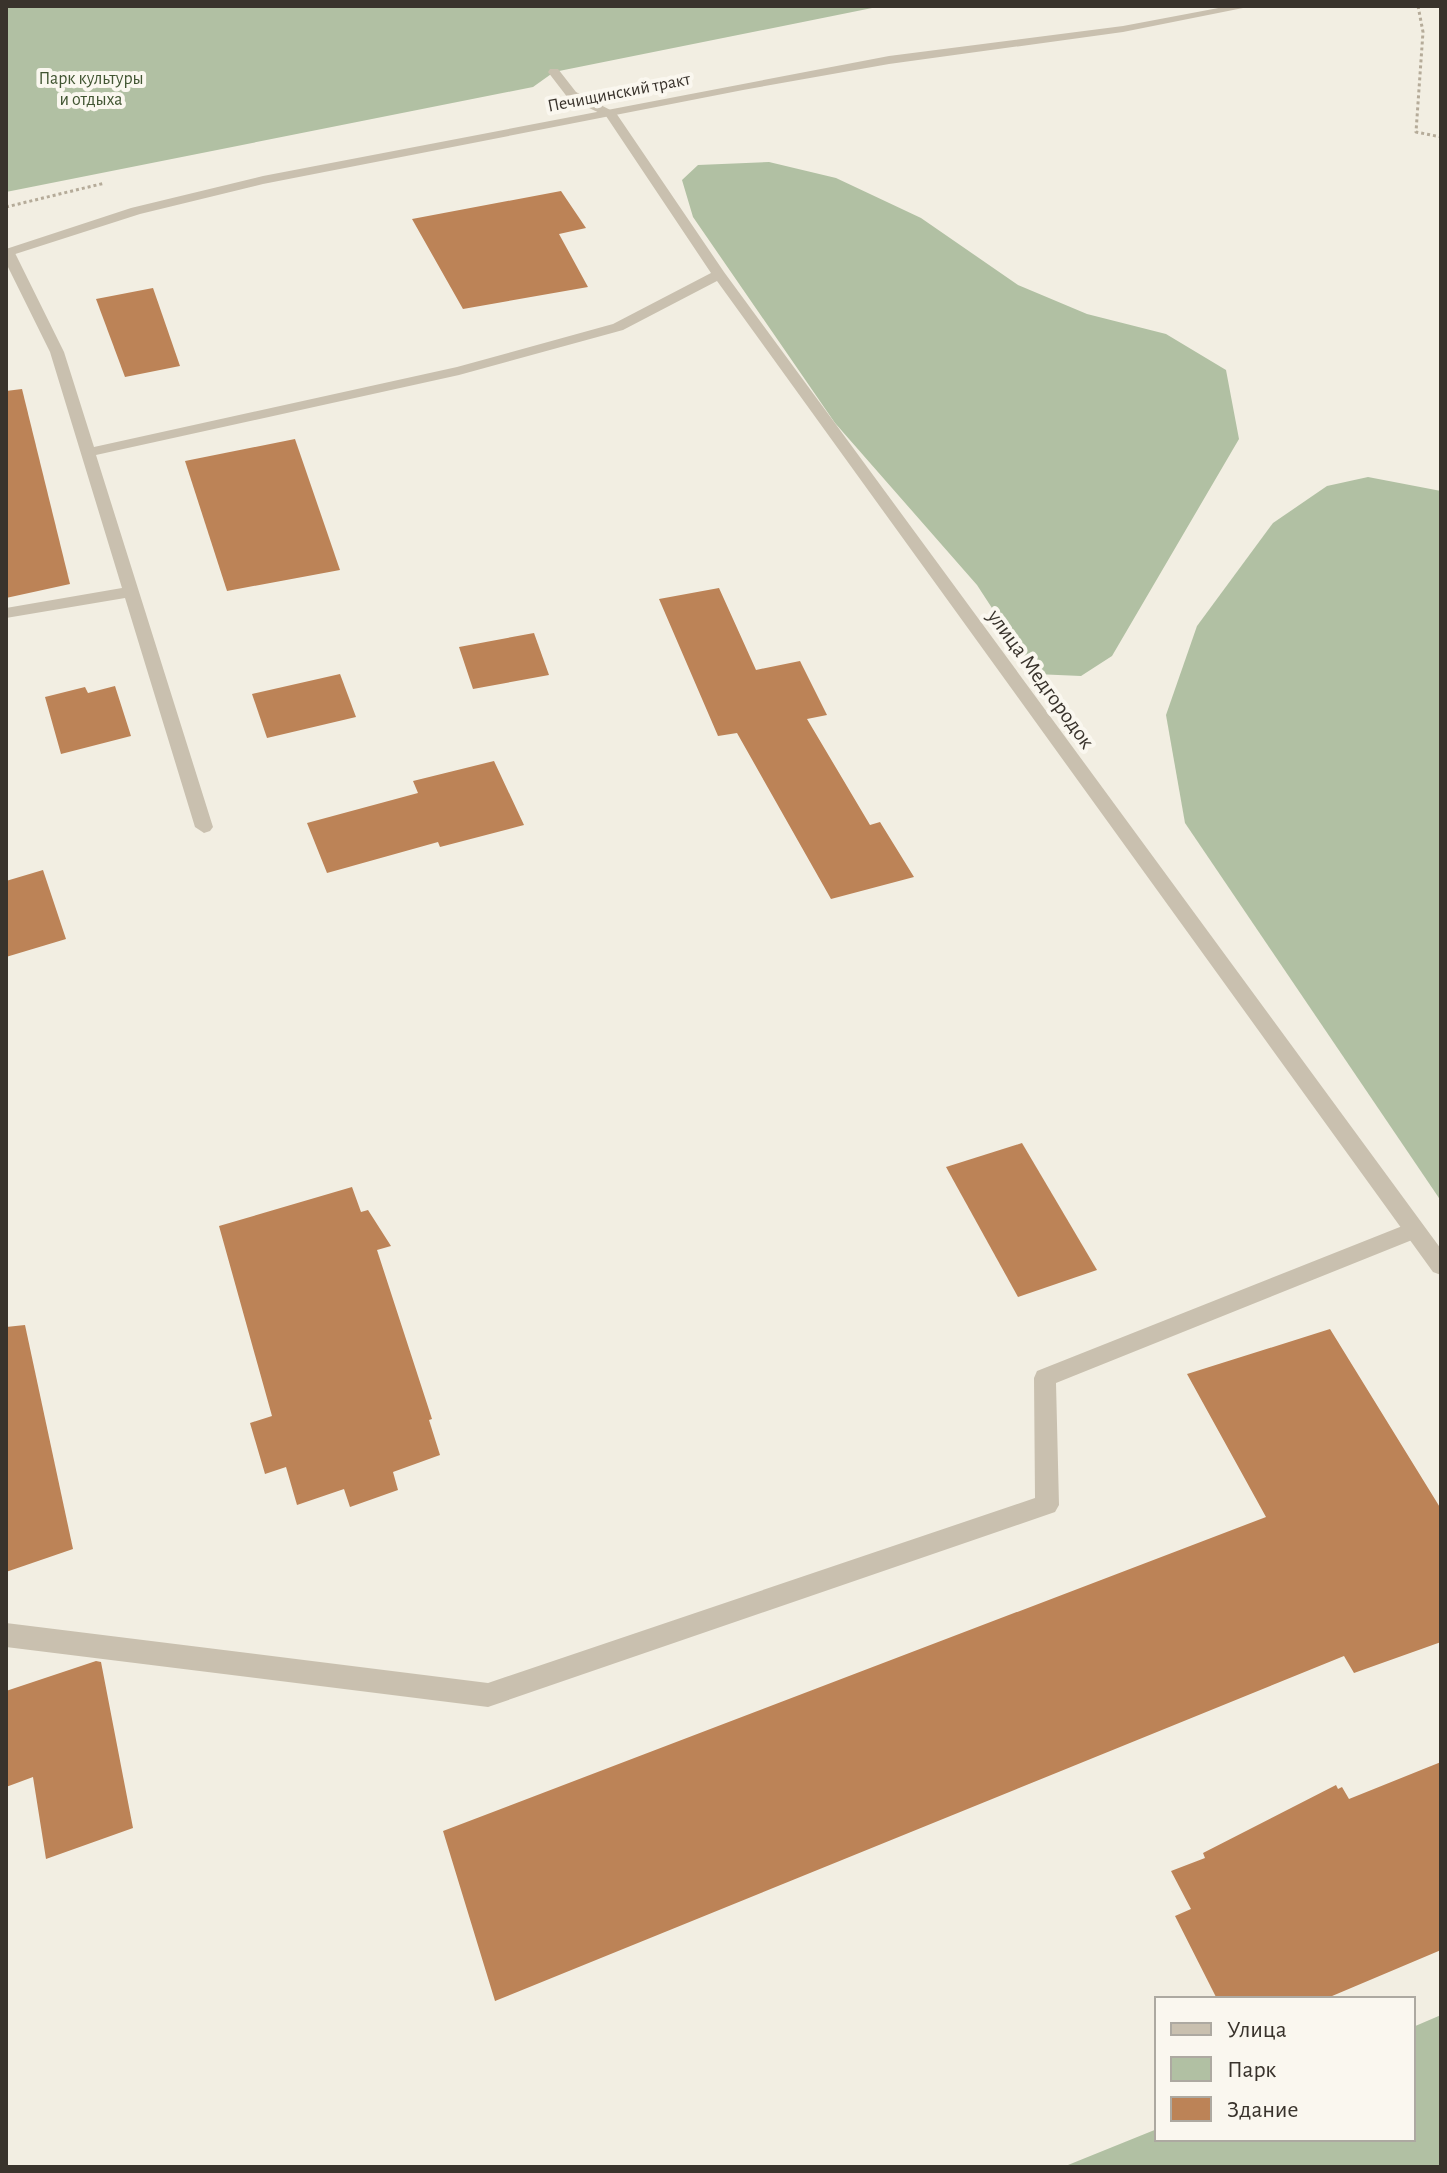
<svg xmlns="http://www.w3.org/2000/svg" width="1447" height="2173" viewBox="0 0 1447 2173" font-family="'Alegreya Sans',sans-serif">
	<rect width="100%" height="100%" fill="#f2eee2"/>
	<!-- green -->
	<g fill="#b1c0a3">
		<path d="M6,6h876l-328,66 -21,15 -527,105z"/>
		<path d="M769,162l67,16 85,40 97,67 69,29 79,20 60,36 13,69 -127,217 -31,20 -46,-2 -58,-89 -142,-162 -142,-206 -11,-37 16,-15z"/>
		<path d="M1368,477l73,14v710l-256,-378 -19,-108 31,-89 76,-103 54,-37z"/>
		<path d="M1441,2015v152h-378l94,-38v10h256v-112z"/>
	</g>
	<!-- building -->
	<g fill="#bc8357">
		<path d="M561,191l25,37 -27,6 29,53 -125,22 -51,-90z"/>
		<path d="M153,288l27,78 -55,11 -29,-78z"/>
		<path d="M22,389l48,195 -64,14v-207z"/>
		<path d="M295,439l45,131 -113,21 -42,-130z"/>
		<path d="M719,588l37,82 44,-9 27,54 -20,4 63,106 10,-3 34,55 -83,22 -94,-166 -19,3 -59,-137z"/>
		<path d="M534,633l15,42 -76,14 -14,-42z"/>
		<path d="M340,674l16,43 -89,21 -15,-44z"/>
		<path d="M115,686l16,50 -70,18 -16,-57 40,-10 3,6z"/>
		<path d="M494,761l30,64 -84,22 -2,-5 -111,31 -20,-50 111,-30 -5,-12z"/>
		<path d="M43,870l23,69 -60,18v-76z"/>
		<path d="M1022,1143l75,127 -79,27 -72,-130z"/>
		<path d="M352,1187l9,25 7,-2 23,36 -14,4 55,169 -3,1 11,35 -47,17 5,18 -48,17 -6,-18 -47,16 -11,-38 -21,7 -15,-51 22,-7 -53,-190z"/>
		<path d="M25,1325l48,224 -67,23v-245z"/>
		<path d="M1330,1329l111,180v133l-87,31 -10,-17 -849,345 -52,-170 823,-314 -79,-143z"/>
		<path d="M96,1661l5,1 32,166 -87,31 -13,-82 -27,10v-96z"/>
		<path d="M1441,1762v188l-116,49h-108l-42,-83 16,-7 -20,-38 34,-13 -2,-5 133,-68 2,4 4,-2 7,12z"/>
	</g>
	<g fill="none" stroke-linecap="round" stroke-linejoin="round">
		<!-- path -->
		<g stroke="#b5ab99" stroke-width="3" stroke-dasharray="3 3" stroke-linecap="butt">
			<path d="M1418,6l5,26 -7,100 25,5"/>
			<path d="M6,207l99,-24"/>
		</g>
		<!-- service -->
		<g fill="#c9c0af" fill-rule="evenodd">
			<path d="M550,69h8l18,23 40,21 -10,3 -38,-18 -20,-26z"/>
			<path d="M1415,1221l7,3 4,6 -4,6 -366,147 3,122 -4,7 -567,195 -482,-60v-24l482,60 547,-185 -1,-120 3,-7z"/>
		</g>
		<!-- minor -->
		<path fill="#c9c0af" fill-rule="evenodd" d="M606,110h8l110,162 717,977v26l-8,-3 -716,-991 -94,49 -164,45 -363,80 117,372 -3,4 -6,2 -9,-6 -70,-229 -119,20v-10l116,-20 -72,-236 -44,-89v-14l9,4 49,99 30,95 363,-80 156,-43 98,-51 -107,-160z"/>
		<!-- tertiary -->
		<path fill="#c9c0af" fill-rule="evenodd" d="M1229,6h24l-130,26 -234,32 -146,26 -480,94 -123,30 -134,43v-8l125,-41 132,-32 626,-120 234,-30z"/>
	</g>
	<g text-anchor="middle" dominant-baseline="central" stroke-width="8" stroke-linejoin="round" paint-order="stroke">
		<!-- far-park labels -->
		<g font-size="18" fill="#415532" stroke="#faf7ef">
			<text x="91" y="79">Парк культуры<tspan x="91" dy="21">и отдыха</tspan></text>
		</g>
		<!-- far-street labels -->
		<g font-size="18" fill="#39332c" stroke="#faf7ef">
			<text transform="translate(619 93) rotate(-11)">Печищинский тракт</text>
		</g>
		<!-- street labels -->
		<g font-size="22" fill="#39332c" stroke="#faf7ef">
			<text transform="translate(1041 679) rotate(54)">улица Медгородок</text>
		</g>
	</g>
	<!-- border -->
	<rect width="1447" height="2173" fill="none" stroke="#39332c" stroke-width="16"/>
	<!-- legend -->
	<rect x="1155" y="1997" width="260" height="144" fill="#faf7ef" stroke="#ada9a1" stroke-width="2"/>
	<rect x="1171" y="2023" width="40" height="12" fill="#c9c0af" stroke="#ada9a1" stroke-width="2"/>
	<text x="1227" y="2037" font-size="24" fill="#39332c">Улица</text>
	<rect x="1171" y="2057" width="40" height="24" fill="#b1c0a3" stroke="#ada9a1" stroke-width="2"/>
	<text x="1227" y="2077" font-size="24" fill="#39332c">Парк</text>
	<rect x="1171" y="2097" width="40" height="24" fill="#bc8357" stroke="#ada9a1" stroke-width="2"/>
	<text x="1227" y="2117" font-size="24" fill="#39332c">Здание</text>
</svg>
